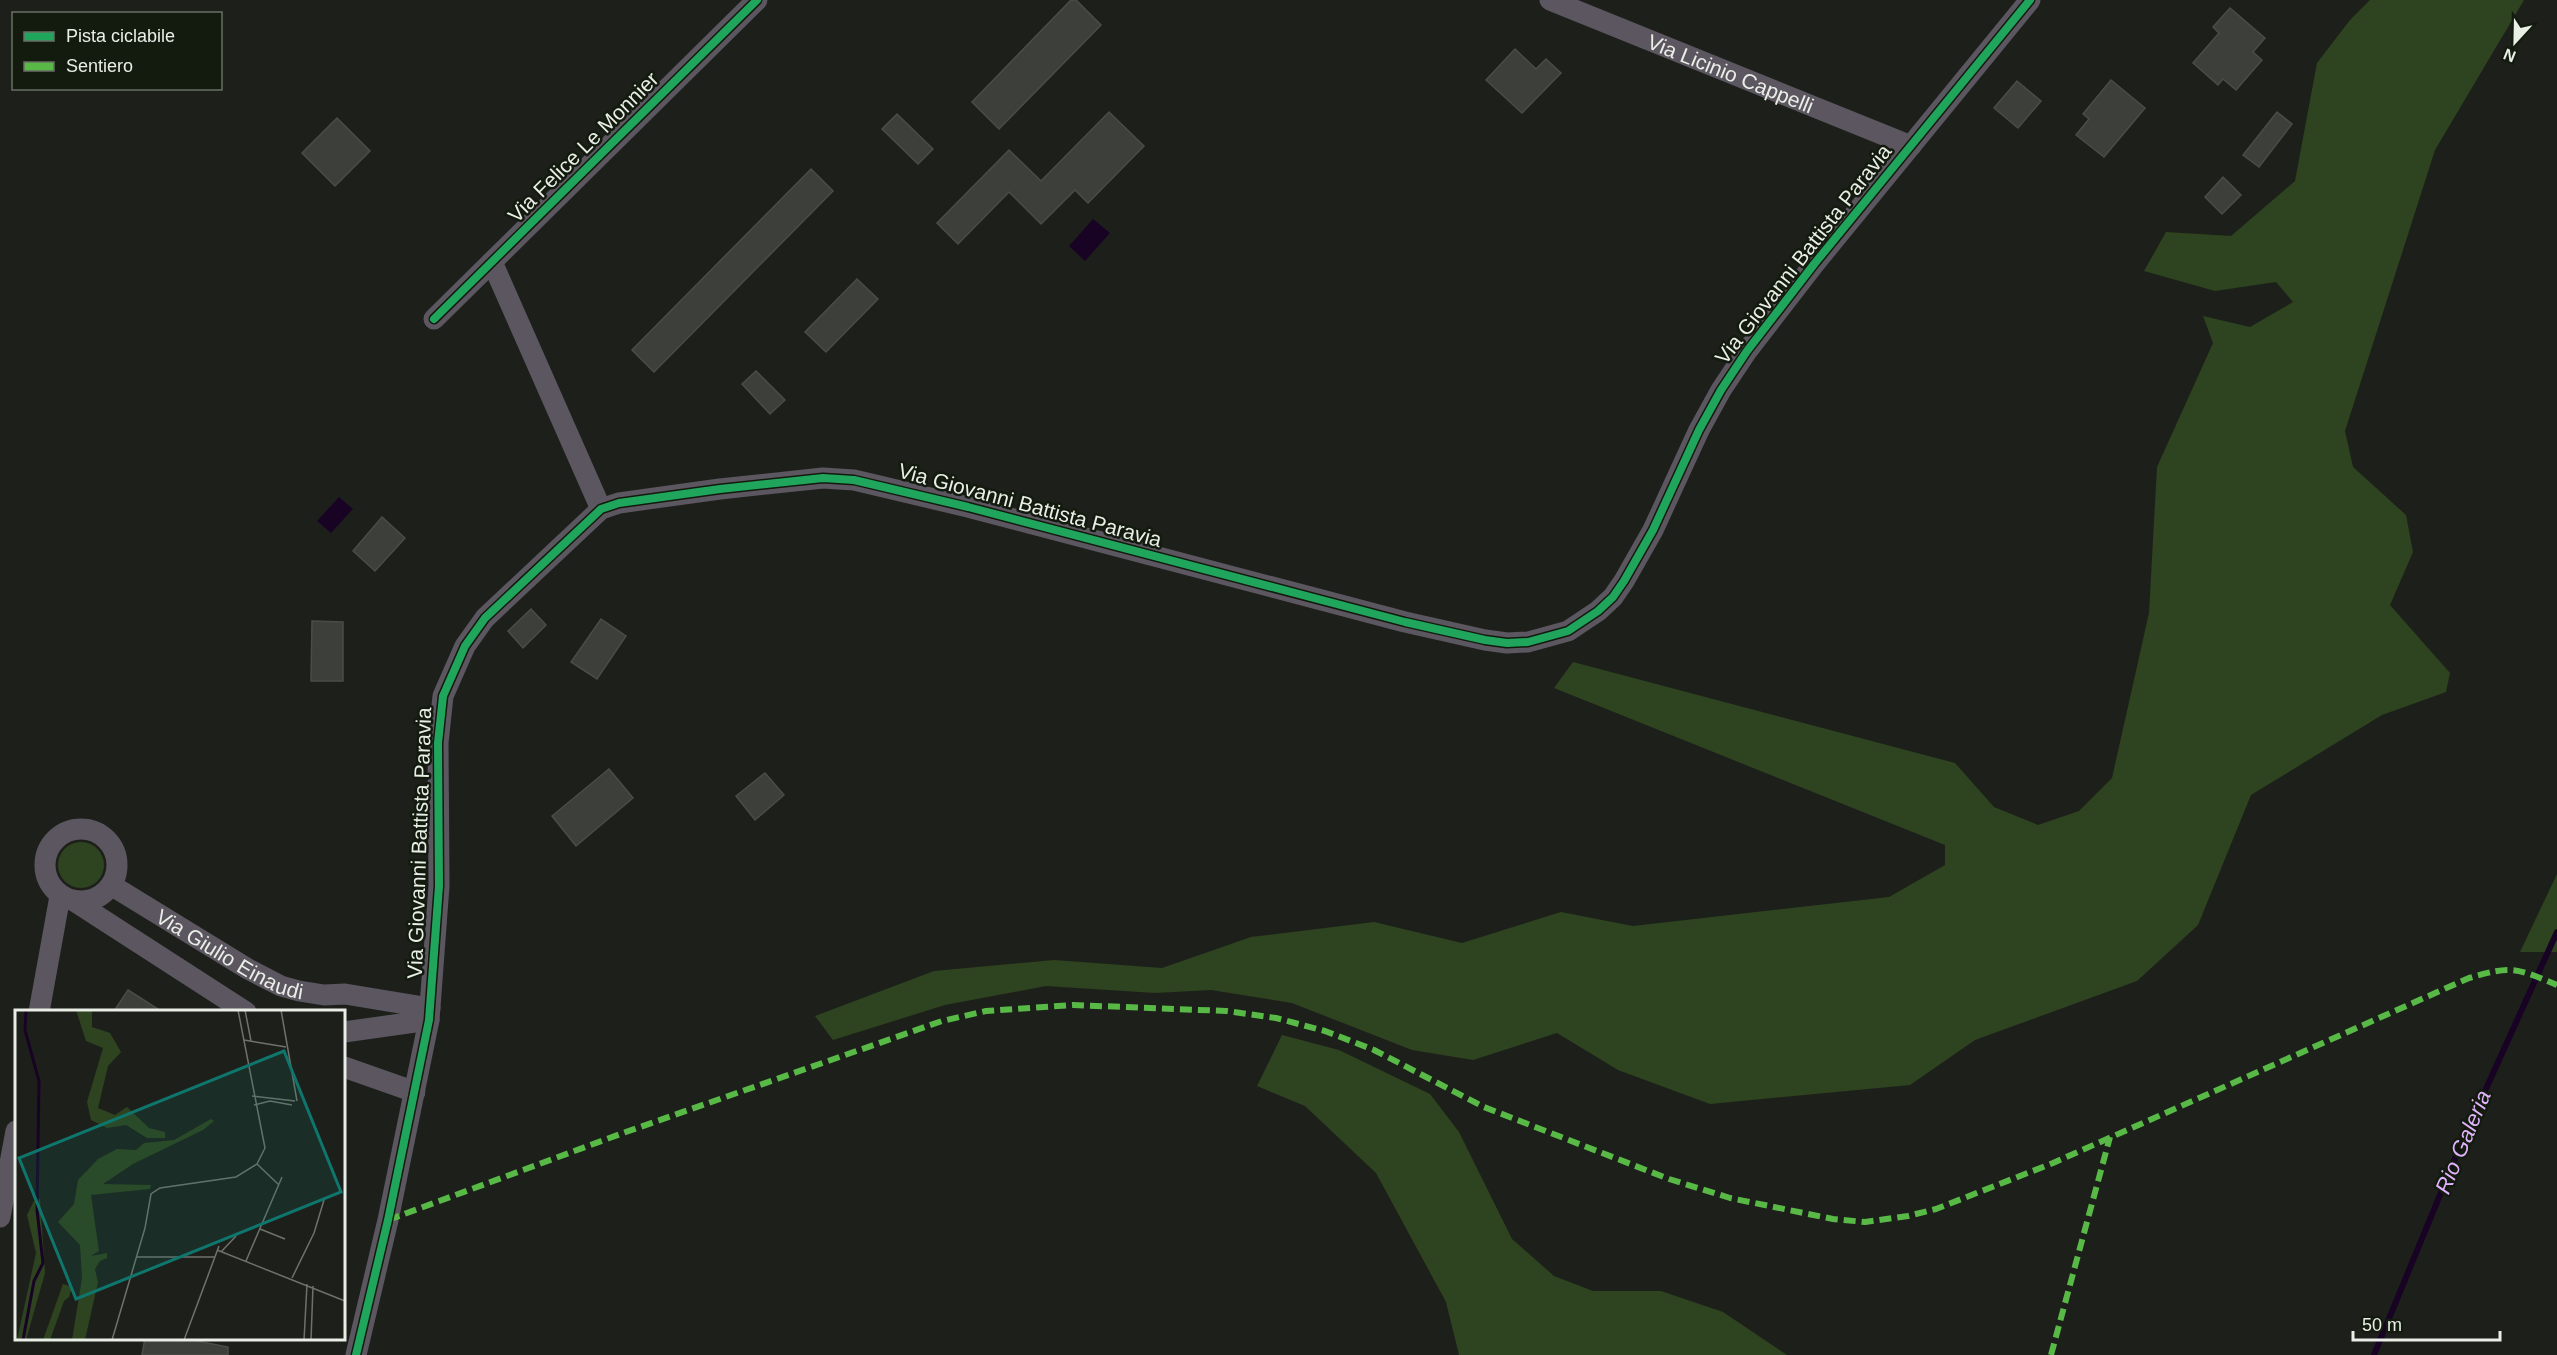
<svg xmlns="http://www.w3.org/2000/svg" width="2557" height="1355" viewBox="0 0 2557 1355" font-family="Helvetica,sans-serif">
	<rect width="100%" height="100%" fill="#1d201a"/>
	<!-- green -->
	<g fill="#2e431f">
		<path d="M2370,0h154l-89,150 -90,281 8,36 53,48 7,37 -23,53 60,68 -4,19 -64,23 -131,80 -53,130 -61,56 -162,59 -65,45 -200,19 -92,-34 -61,-37 -84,27 -61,-10 -120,-47 -81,-13 -56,3 -109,-7 -101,19 -112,35 -18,-24 119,-45 120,-11 108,8 89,-31 123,-15 88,21 99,-31 72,14 256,-29 56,-32v-20l-391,-157 19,-26 382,101 39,44 44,18 41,-14 33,-33 37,-165 8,-146 56,-124 -10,-27 47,11 43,-25 -17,-20 -61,9 -71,-20 22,-39 65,4 64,-55 22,-118 33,-43z"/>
		<circle cx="81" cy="865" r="23"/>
		<path d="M2557,874v78h-37z"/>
		<path d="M1282,1035l57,15 91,44 29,38 53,107 42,37 39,15h68l62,21 64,43h-328l-13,-53 -70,-129 -71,-67 -48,-20z"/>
	</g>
	<!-- water -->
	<g fill="#180325">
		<path d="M1093,219l17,14 -25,28 -16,-15z"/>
		<path d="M339,497l14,12 -22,24 -14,-12z"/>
	</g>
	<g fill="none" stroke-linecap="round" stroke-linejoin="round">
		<!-- stream -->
		<path stroke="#180325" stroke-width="6" d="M2374,1355l87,-211 96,-212"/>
	</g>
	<!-- building -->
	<g fill="#3c3f3a" stroke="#4a4d47" stroke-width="1.5">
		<path d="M1071,0h5l25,25 -102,104 -27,-27z"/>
		<path d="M2230,8l35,30 -12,14 9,8 -26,30 -13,-11 -5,6 -25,-22 26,-30 -6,-6z"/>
		<path d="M1515,49l21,20 10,-10 15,14 -39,40 -36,-33z"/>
		<path d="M2111,80l34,28 -41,49 -28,-22 13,-16 -6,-5z"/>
		<path d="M2017,81l24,20 -23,27 -24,-20z"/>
		<path d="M1109,112l35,34 -56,57 -13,-13 -34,34 -32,-32 -51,52 -21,-21 72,-73 32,31z"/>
		<path d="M2277,112l15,12 -33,43 -16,-12z"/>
		<path d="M897,114l36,35 -15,15 -36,-35z"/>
		<path d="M337,118l33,33 -35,35 -33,-33z"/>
		<path d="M811,169l22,22 -179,181 -22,-22z"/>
		<path d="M2223,177l18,18 -19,19 -17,-17z"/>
		<path d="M857,279l21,20 -52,53 -21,-20z"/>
		<path d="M756,371l29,29 -15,14 -28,-30z"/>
		<path d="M382,517l23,21 -30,33 -22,-20z"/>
		<path d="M531,609l15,16 -23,23 -15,-17z"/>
		<path d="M601,619l25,17 -29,43 -26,-17z"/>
		<path d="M312,621l31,1v59h-32z"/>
		<path d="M609,769l24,29 -57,48 -24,-30z"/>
		<path d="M765,773l19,22 -29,25 -19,-24z"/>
		<path d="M128,990l33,21h-47z"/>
		<path d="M145,1338h37l46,9v8h-86z"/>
	</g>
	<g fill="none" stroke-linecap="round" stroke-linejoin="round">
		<!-- minor -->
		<g stroke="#5c5660" stroke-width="21">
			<path id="s1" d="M1550,0l361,146"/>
			<path d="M492,262l109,247"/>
			<path d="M434,319l323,-319"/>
			<circle cx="81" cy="865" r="36"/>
			<path id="s2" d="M111,885l137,84 33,17 18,5 25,4 21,-1 85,14"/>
			<path d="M74,901l172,111"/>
			<path d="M39,1012l21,-116"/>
			<path d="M344,1032l85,-12"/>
			<path d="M344,1067l71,25"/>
			<path d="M0,1217l16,-86"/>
			<path d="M356,1355l32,-135 41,-200 10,-134 -1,-143 5,-47 22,-50 20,-28 116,-109 18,-6 101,-14 103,-11 31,2 114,27 437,115 80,18 22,3 21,-1 40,-11 30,-20 15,-14 11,-16 29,-51 46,-100 22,-40 26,-39 68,-88 215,-263"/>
		</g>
		<!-- quiet -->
		<g stroke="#58b947" stroke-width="6" stroke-dasharray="12 6" stroke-linecap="butt">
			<path d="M388,1220l235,-87 319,-112 44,-10 87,-6 153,6 50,7 49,13 49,19 110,57 185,72 61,19 103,21 32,3 43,-6 28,-7 117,-46 416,-185c44,-13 47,-10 88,7"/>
			<path d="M2051,1355l59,-218"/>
		</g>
		<!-- cycleway casing -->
		<g stroke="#131a0e" stroke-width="11">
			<g id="cycleway">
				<path d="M434,319l323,-319"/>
				<path d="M356,1355l32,-135 41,-200 10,-134 -1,-143 5,-47 22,-50 20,-28 116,-109 18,-6 101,-14 103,-11 31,2 114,27 437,115 80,18 22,3 21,-1 40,-11 30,-20 15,-14 11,-16 29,-51 46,-100 22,-40 26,-39 68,-88 215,-263"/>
			</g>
		</g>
		<!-- cycleway -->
		<use href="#cycleway" stroke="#20a55d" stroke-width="8"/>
	</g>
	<g text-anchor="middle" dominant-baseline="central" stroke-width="5" stroke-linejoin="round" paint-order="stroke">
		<!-- street labels -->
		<g font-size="21" fill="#e9eee6" stroke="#131a0e">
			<text stroke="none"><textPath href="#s1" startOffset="195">Via Licinio Cappelli</textPath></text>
			<text transform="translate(583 147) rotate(-45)">Via Felice Le Monnier</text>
			<text transform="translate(1803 254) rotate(-52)">Via Giovanni Battista Paravia</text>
			<text transform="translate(1030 505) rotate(15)">Via Giovanni Battista Paravia</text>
			<text transform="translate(419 843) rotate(-88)">Via Giovanni Battista Paravia</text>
			<text stroke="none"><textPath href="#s2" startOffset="138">Via Giulio Einaudi</textPath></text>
		</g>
		<!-- water labels -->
		<g font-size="22" font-style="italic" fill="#e1b3fe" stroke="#131a0e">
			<text transform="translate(2463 1142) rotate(-67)">Rio Galeria</text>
		</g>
	</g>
	<!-- overview -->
	<g transform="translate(15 1010)">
		<rect width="330" height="330" fill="#1d201a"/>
		<path d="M61,0h16v17l18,6 11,19 -13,14 -10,42 17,7 12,-8 22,21 16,4v6h-18l-21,-13 -19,3 -16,-8 -4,-18 16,-54 -17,-7zM196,109l3,2 -11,9 -70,34 -30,20 48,1 -1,4 -59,6 8,56 -8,5 16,-3v5l-7,3 -5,8 3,13 -13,58h-13l10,-62 -2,-33 -22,-23 16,-18 4,-24 20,-21 19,-10 19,1 8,-7 30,-3zM25,189l5,74 -19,67h-9l19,-87 -9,-38 7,-14zM48,274l9,3 -3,10 -5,4 -14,39h-7z" fill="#2e431f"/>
		<path fill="none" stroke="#180325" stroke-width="3" d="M8,330l11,-59 9,-18 -6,-53 2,-129 -14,-51 1,-20"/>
		<path fill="none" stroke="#6f726c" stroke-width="1.5" d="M230,0l6,31M266,0l16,91M229,30l42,7M237,86l43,5M239,95l16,-4 22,4M242,154l22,21M245,219l25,10M202,240l128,51M206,242l15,-16M122,247h78M231,251l36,-84M277,268l22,-45 10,-33M97,330l33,-112 6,-34 9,-6 76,-11 21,-13 8,-16 -27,-138M169,330l35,-94M289,330l3,-56M296,330l2,-54"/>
		<path fill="#0f766e" fill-opacity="0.15" stroke="#0f766e" stroke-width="3" d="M269,41l57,141 -265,107 -57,-141z"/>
		<rect width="330" height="330" fill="none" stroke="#e9eee6" stroke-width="3"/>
	</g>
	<!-- legend -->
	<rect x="12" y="12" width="210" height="78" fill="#131a0e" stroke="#696f64" stroke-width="1.5"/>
	<rect x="24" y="32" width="30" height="9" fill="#20a55d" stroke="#696f64" stroke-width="1.5"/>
	<text x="66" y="42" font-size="18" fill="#e9eee6">Pista ciclabile</text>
	<rect x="24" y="62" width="30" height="9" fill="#58b947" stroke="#696f64" stroke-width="1.5"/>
	<text x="66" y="72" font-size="18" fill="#e9eee6">Sentiero</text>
	<!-- north arrow -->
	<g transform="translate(2515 42) rotate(202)" stroke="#131a0e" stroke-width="4.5" paint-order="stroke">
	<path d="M0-4.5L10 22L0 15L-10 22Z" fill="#e9eee6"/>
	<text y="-9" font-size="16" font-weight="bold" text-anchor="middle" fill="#e9eee6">N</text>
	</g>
	<!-- scale -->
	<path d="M2353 1331v9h147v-9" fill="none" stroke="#e9eee6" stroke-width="3"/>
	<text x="2362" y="1331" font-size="18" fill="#e9eee6" stroke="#131a0e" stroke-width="4.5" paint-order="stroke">50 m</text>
</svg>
